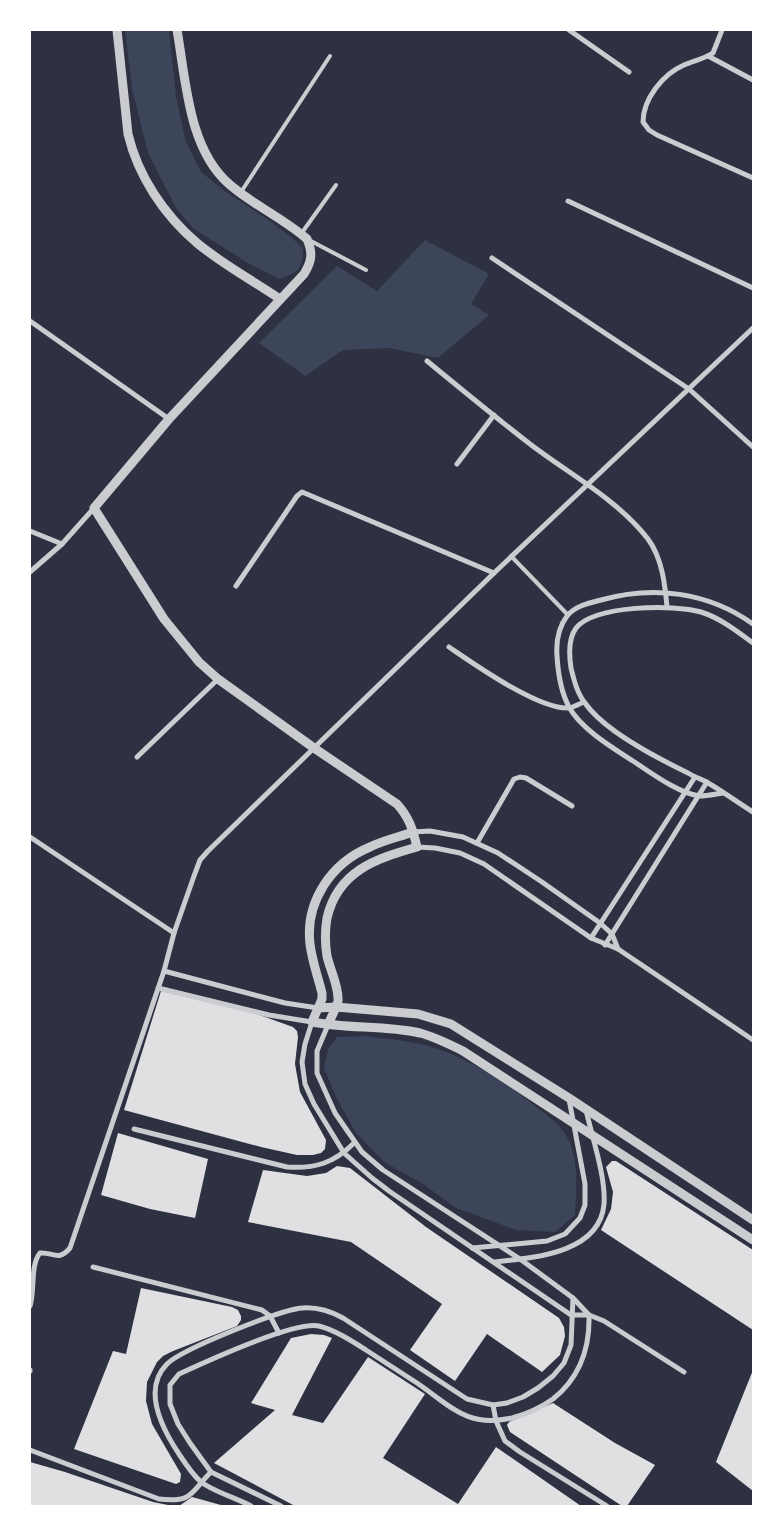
<svg xmlns="http://www.w3.org/2000/svg" width="783" height="1536" viewBox="0 0 783 1536" font-family="'IBM Plex Sans',sans-serif">
	<rect width="100%" height="100%" fill="#2d3142"/>
	<!-- green -->
	<g fill="#3c4559">
		<path d="M125,30h44l7,66 9,43 16,33 25,20 44,29 22,17 11,10c0,21 -5,25 -24,31l-33,-17 -53,-34 -17,-20 -28,-55 -16,-64z"/>
		<path d="M425,240l64,34 -18,30 18,11 -51,43 -49,-10 -46,2 -38,26 -46,-33 78,-77 40,25z"/>
		<path d="M364,1036c24,3 51,5 75,13 35,13 66,33 95,56 13,10 30,22 36,38 9,24 6,48 5,72l-20,17 -39,-2 -60,-22 -30,-22 -42,-24 -28,-29 -19,-34 -13,-31 4,-19 9,-12z"/>
	</g>
	<!-- building -->
	<g fill="#e0e0e3">
		<path d="M161,991l93,22 39,14 4,4 1,6 -3,27 5,28 26,48 -1,9 -4,4 -8,2h-16l-36,-8 -137,-37z"/>
		<path d="M118,1133l90,26 -13,59 -45,-9 -49,-14z"/>
		<path d="M612,1161h4l137,89v80l-152,-100 10,-21 2,-17 -7,-25z"/>
		<path d="M337,1166l13,2 76,59 133,91 5,9 1,9 -5,19 -18,17 -55,-38 -32,47 -45,-31 32,-46 -91,-62 -103,-20 15,-52 44,6 19,-3z"/>
		<path d="M141,1288l91,19 6,3 3,6v4l-4,6 -64,25 -10,5 -6,6 -10,20 -1,19 6,23 29,50 -1,8 -4,2 -102,-35 39,-98 13,3z"/>
		<path d="M311,1334l13,1 8,3 -40,77 31,8 45,-66 57,37 -42,64 75,46 38,-57 85,59h-286l-81,-43 61,-53 -24,-7 40,-65z"/>
		<path d="M753,1370v121l-37,-29z"/>
		<path d="M553,1403l62,40 40,22 -28,41h-5l-112,-74 -3,-7 2,-3z"/>
		<path d="M30,1462l35,10 88,30 20,4h-143z"/>
		<path d="M192,1497l29,8v1h-42z"/>
	</g>
	<g fill="none" stroke-linecap="round" stroke-linejoin="round">
		<!-- service -->
		<g stroke="#caccd0" stroke-width="4">
			<path d="M241,192l89,-136"/>
			<path d="M301,234l35,-49"/>
			<path d="M309,240l57,30"/>
			<path d="M511,556l57,59"/>
		</g>
		<!-- minor -->
		<g stroke="#caccd0" stroke-width="5">
			<path d="M569,30l60,42"/>
			<path d="M722,30l-9,23c-9,6 -20,8 -29,12 -21,9 -41,34 -41,57l6,8 8,5 96,43"/>
			<path d="M708,56l45,24"/>
			<path d="M568,201l185,87"/>
			<path d="M492,258l197,131 64,58"/>
			<path d="M30,321l139,98"/>
			<path d="M427,361c34,28 68,56 103,83 39,30 87,55 118,95 14,19 17,45 19,68"/>
			<path d="M457,464l37,-49"/>
			<path d="M30,531l32,13"/>
			<path d="M30,572l32,-28 32,-36"/>
			<path d="M236,586l61,-90 5,-4 192,81"/>
			<path d="M753,643c-16,-12 -33,-25 -52,-31 -27,-8 -106,-7 -125,16 -8,11 -7,27 -5,40 3,12 6,25 14,35 19,28 72,55 103,70 6,4 14,6 20,10 16,9 30,20 45,29"/>
			<path d="M449,647c25,17 90,63 120,61 5,-1 10,-4 15,-6"/>
			<path d="M137,757l81,-78"/>
			<path d="M723,793c-7,1 -16,3 -23,3 -21,-2 -50,-24 -67,-35 -20,-13 -52,-32 -64,-54 -8,-15 -11,-34 -12,-51 -1,-14 1,-28 10,-40 8,-10 22,-13 34,-16 52,-15 107,-8 152,24"/>
			<path d="M413,832l17,-1 33,6 35,16 44,29 58,41 12,11 6,15"/>
			<path d="M30,837l144,96"/>
			<path d="M477,843l37,-64 6,-2 6,1 46,28"/>
			<path d="M417,847l18,1 25,5 24,11 107,74 27,11 135,91"/>
			<path d="M591,938l104,-161"/>
			<path d="M605,945l102,-163"/>
			<path d="M164,971l121,32 33,5"/>
			<path d="M158,988l111,27 43,7 -7,22 -3,18 3,22 9,20 30,49 28,25 17,13 182,124h18l15,6 80,51"/>
			<path d="M328,1025l-11,26v22l18,40 27,39 21,18 137,89 53,39 16,17"/>
			<path d="M134,1129l153,38c28,2 47,-4 67,-24"/>
			<path d="M472,1248l75,-7 18,-7 15,-16 5,-13v-21l-16,-85"/>
			<path d="M494,1262c37,-4 106,-8 110,-58 2,-27 -12,-67 -18,-94"/>
			<path d="M93,1267l169,43 8,6 9,17"/>
			<path d="M30,1306c5,-15 0,-41 10,-53 14,-1 18,9 30,-5l94,-277 10,-38 20,-57 6,-16 8,-9 286,-278 259,-245"/>
			<path d="M30,1371v-1"/>
			<path d="M493,1405l3,16 9,20 15,11 87,54"/>
			<path d="M30,1450l129,49c34,4 31,-6 52,-27"/>
			<path d="M251,1506c-12,-7 -42,-16 -51,-25 -8,-7 -15,-18 -21,-27 -16,-24 -38,-64 -12,-90 15,-15 115,-55 136,-56 15,-1 27,3 40,10l124,81 26,6 14,-2 16,-6 15,-9 15,-12 11,-13 7,-18 2,-47"/>
			<path d="M281,1506l-70,-34 -21,-29 -12,-19 -8,-20v-19l9,-11c26,-12 115,-53 140,-48 16,4 33,15 47,24 17,11 34,22 51,33 35,24 50,45 95,35 15,-4 28,-10 41,-19 26,-21 37,-51 36,-84"/>
		</g>
		<!-- tertiary -->
		<g stroke="#caccd0" stroke-width="9">
			<path d="M117,30l11,104c10,42 36,81 69,109 25,21 55,37 83,56"/>
			<path d="M177,30c9,50 11,118 52,154 24,21 54,34 78,55 6,14 5,22 -3,35l-135,145 -75,89 70,111 35,43 19,17 96,69 83,56c12,13 16,26 20,43 -42,12 -79,24 -90,71 -2,12 -2,26 0,38 3,14 12,30 11,45 -2,8 -7,16 -10,24"/>
			<path d="M413,832c-14,5 -29,8 -43,15 -39,16 -65,55 -60,97 2,17 8,33 12,49v6l-10,23c36,7 73,3 108,11 15,4 29,11 43,18l290,189"/>
			<path d="M318,1008l18,-1 82,7 33,10 118,74 184,122"/>
		</g>
	</g>
	<!-- border -->
	<rect width="783" height="1536" fill="none" stroke="#ffffff" stroke-width="62"/>
</svg>
